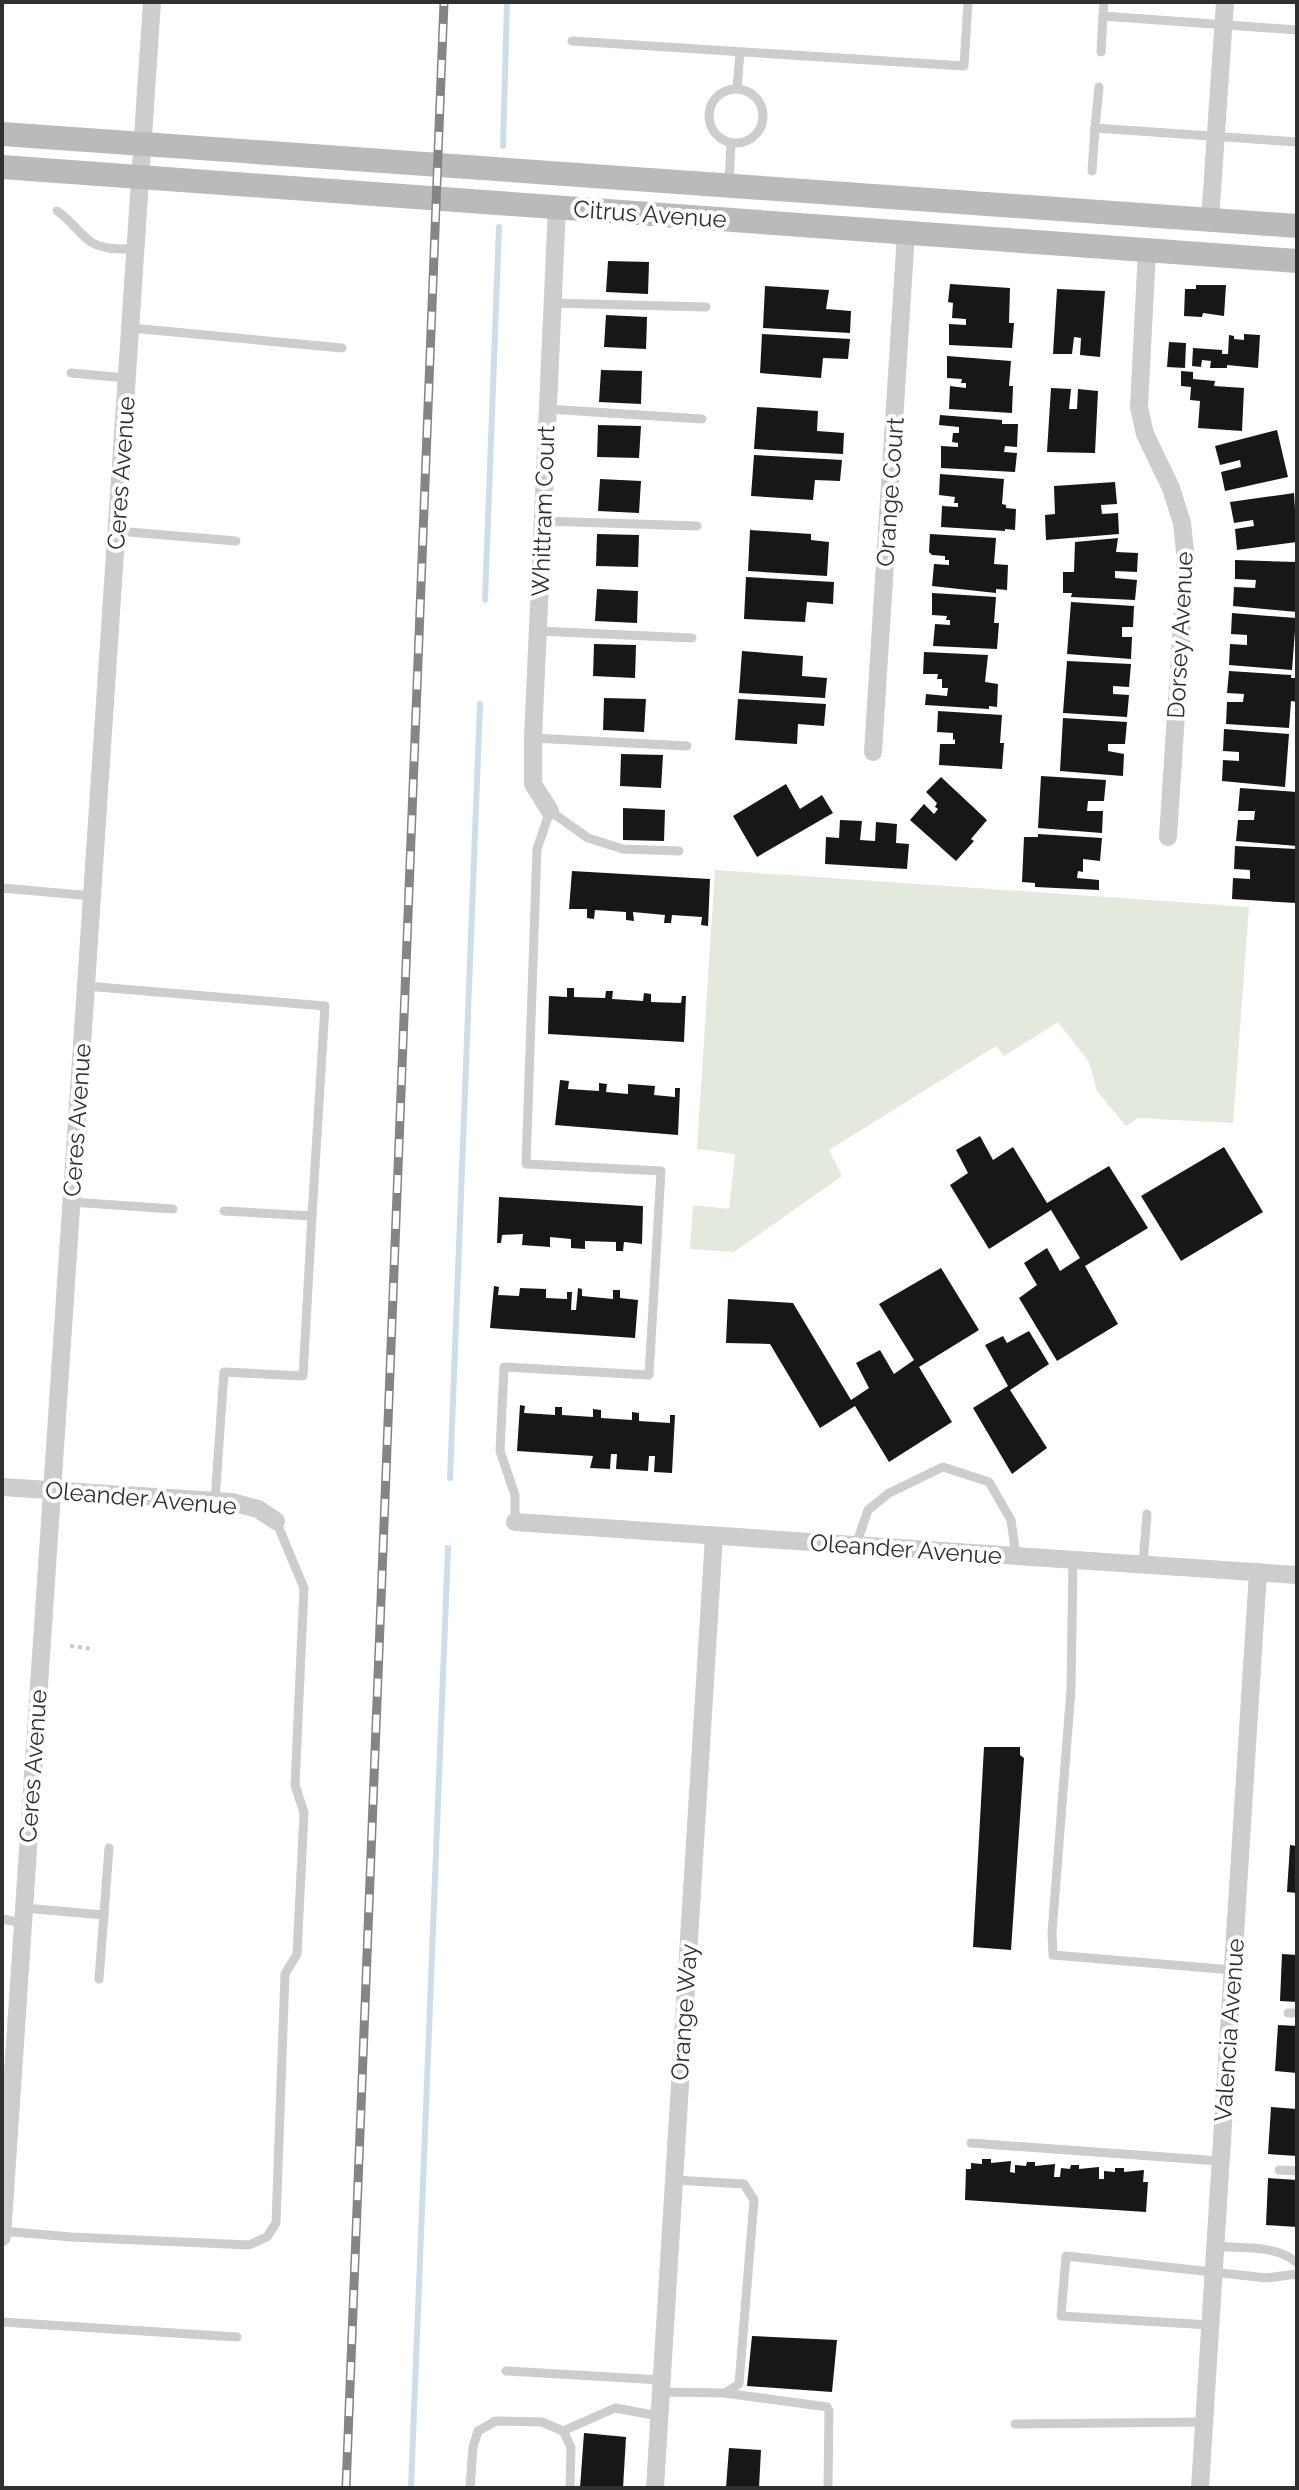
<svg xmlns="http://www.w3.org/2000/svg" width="1299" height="2490" viewBox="0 0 1299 2490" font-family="Raleway,sans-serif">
	<rect width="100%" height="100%" fill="#fff"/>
	<!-- green -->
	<path fill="#e3e9dd" d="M715,870l534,37 -16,216 -95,-5 -12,8 -29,-35 -8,-29 -31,-40 -54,34 -8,-10 -167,104 13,26 -108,76 -44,-3 3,-44 36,4 6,-55 -38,-5z"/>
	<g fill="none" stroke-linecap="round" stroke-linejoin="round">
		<!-- stream -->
		<g stroke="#cddeea" stroke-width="6">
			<path d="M503,146l4,-144"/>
			<path d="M485,600l14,-373"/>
			<path d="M450,1478l30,-774"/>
			<path d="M411,2488l37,-940"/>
		</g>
	</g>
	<!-- building -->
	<g fill="#171717">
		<path d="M608,261l41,1 -1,32 -42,-2z"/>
		<path d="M950,284l60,4 -1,35h5l-2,25 -63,-3v-21l17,1v-6l-14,-1 1,-15 -5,-1z"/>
		<path d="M1196,285h30l-2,31 -21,-3 -1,4 -18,-1 1,-27h11z"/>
		<path d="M765,286l64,4 -3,19 25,2 -1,22 -87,-5z"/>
		<path d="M1057,289l48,2 -5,66 -20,-2 1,-17 -7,-1 -2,17h-19z"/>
		<path d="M606,315l41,2 -1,32 -42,-2z"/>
		<path d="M762,334l88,5 -2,20 -25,-1 -2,20 -61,-5z"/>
		<path d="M1244,334l16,1 -2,33 -31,-3v3h-17l1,-7 -9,-1 -1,7 -9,-1 1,-18 29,2v4h6l1,-19 5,1v3l10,1z"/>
		<path d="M1169,342l17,1 -1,25 -18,-1z"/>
		<path d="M947,356l64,5 -2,25h4l-1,27 -63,-4 1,-23 16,2v-5h-5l1,-4 -15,-1z"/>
		<path d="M601,370l41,1 -1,33 -42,-2z"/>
		<path d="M1181,371l12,1v7l22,2 -1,5 30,2 -2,43 -44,-3 2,-27 -10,-1 1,-13 -10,-1z"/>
		<path d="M1051,388l20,1 -2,20h8l1,-20 20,2 -3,62 -48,-1z"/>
		<path d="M757,407l61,4 -1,20 27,2 -1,21 -89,-5z"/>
		<path d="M940,415l62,5v4h16l-1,23 -12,-1 -1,6 13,1 -2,19 -74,-4v-22l17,1v-4l-6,-1 1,-9h6v-6l-20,-2z"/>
		<path d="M598,425l43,1 -2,32 -42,-1z"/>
		<path d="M1277,430l11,47 -63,14 -4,-19 20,-5 -1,-7 -20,5 -5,-19z"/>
		<path d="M754,455l88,5 -2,21 -25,-1 -2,20 -62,-4z"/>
		<path d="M940,474l64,5 -2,25 4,1v3l10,1 -1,21 -10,-1v2l-64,-4 1,-21 16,1v-4h-4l1,-6 -16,-2z"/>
		<path d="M600,479l41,2 -2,32 -41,-2z"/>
		<path d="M1115,482l2,22 -16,1 1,9 16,-1 1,21 -73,6 -1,-25 10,-1 -1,-28z"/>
		<path d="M1294,493l3,49 -60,8 -2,-21 19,-3 -1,-6 -19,3 -4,-21z"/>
		<path d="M750,530l61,4v6l18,2 -2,34 -79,-5z"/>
		<path d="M597,534l42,1 -1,32 -42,-1z"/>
		<path d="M930,534l66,4 -2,26 14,1 -1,25 -11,-1v4l-64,-7 2,-22 15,1v-5h-4v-4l-13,-1 -3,-3z"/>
		<path d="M1118,538l-2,14 22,1 -1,19 -22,-1v7l22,2 -2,20 -64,-3 1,-4h-9v-21h11l1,-30z"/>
		<path d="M1235,560l62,2v50l-64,-6 1,-19 21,1 1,-8 -21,-1z"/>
		<path d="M746,577l88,5 -1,22 -26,-2 -2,20 -61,-3z"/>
		<path d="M597,589l41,2 -1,32 -42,-2z"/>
		<path d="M932,593l64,4 -2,26h5l-2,26 -64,-3 2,-22 15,1v-5h-4l1,-4 -15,-1z"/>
		<path d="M1071,602l63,4 -1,21h-11v10h10l-1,22 -64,-5z"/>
		<path d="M1232,613l64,5 -4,52 -63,-5 1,-21 17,1v-10l-16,-1z"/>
		<path d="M594,644l42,1 -1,33 -42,-2z"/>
		<path d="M742,651l61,5 -1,20 25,2 -2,20 -86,-5z"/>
		<path d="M924,652l64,3 -3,27 13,2 -1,23 -8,-1v3l-64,-4 1,-11 21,2 1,-8h-6v-9h-5l1,-5h-15z"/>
		<path d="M1067,661l64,3 -2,23 -16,-1v8l16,1 -2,22 -64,-4z"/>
		<path d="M1229,671l62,4v3h6v24l-6,-1 -2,27 -63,-4 1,-22h16l1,-8 -17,-1z"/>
		<path d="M604,698l42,1 -2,33 -41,-2z"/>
		<path d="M738,699l88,5 -2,22 -26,-2 -1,20 -62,-4z"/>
		<path d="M938,711l64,4 -2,28h4l-2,26 -63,-4 1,-21h15v-5l-2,1v-7l-16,-1z"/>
		<path d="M1063,718l64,4 -2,22h-17v7l16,3 -1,22 -63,-5z"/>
		<path d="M1224,729l65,5 -4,53 -63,-6 1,-21 16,1v-9l-16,-1z"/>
		<path d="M621,754l42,1 -2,33 -41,-2z"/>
		<path d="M1041,776l65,4 -2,21h-16l-1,10h16l-1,22 -64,-5z"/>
		<path d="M941,777l46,43 -16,19 3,2 -18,20 -46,-41 14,-16 10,10 4,-5 -3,-2 2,-4 -11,-11z"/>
		<path d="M786,784l14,25 22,-14 11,18 -76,44 -24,-41z"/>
		<path d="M1240,788l57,4v54l-61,-5 2,-21h16l1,-9h-17z"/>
		<path d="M623,808l42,2 -1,31 -41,-1z"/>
		<path d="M840,820l22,1 -2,19 15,1 1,-19 21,2 -1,19 13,1 -2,25 -82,-5 1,-27 13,1z"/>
		<path d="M1038,834l64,4 -2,23 -17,-2v13l-5,-1 -1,7 22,2v10l-64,-3v-4l-13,-1 2,-45h14z"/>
		<path d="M1235,846l62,3 -1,54 -64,-4 1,-21 17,1v-9l-16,-1z"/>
		<path d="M572,871l138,8 -2,47 -7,-1 1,-8 -30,-2 -1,8h-7l1,-8 -32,-3 1,9 -8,-1v-8l-31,-2 -1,9 -7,-1v-9h-18z"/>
		<path d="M567,988h7v9l31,1 1,-7h7l-1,8 31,2 1,-8 7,1v8l30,1 1,-7h4l-2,46 -136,-8 1,-38 18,1z"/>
		<path d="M560,1080l9,1 -1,8 31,2v-8l8,1 -1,8 22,2v-10l27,2 -1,9 21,2v-9h5l-2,47 -123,-10z"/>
		<path d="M980,1136l13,24 20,-13 34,56 62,-37 39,62 -63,38 33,58 -61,37 -38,-63 18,-13 -13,-22 23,-15 13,23 20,-13 -29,-48 -62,39 -39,-64 18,-12 -12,-23z"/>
		<path d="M1224,1147l39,65 -82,49 -40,-65z"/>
		<path d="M499,1197l144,9 -1,38 -18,-2 -1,9h-7v-9l-31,-1v8l-14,-1v-9l-21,-2v10l-28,-2 1,-11 -21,1 -1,8h-4z"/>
		<path d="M941,1268l38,62 -60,37 33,55 -63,40 -34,-56 -35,22 -50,-84 -44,-1 2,-44 65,4 58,97 18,-12 -13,-25 24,-13 14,24 20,-14 -35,-56z"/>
		<path d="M494,1286l5,1 -1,8 21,1 1,-8 26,1v9l21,1v-7h5l-1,18h5l2,-22 4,1v7l31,3v-9h7v8l18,2 -3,38 -145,-10z"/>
		<path d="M1029,1331l20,33 -39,26 37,58 -35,26 -39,-66 35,-22 -23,-41 18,-9 4,7z"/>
		<path d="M520,1405l5,1 -1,7 31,2v-8h7v8l31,2v-8l8,1v8l31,2v-8l7,1v8l31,2v-8h5l-3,58 -18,-1 1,-16h-6l-1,15 -32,-2 1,-15h-6l-1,15 -20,-1 3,-12 -76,-5z"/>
		<path d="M984,1747h36v8l4,3 -13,192 -38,-3z"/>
		<path d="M1290,1845l7,1v47l-10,-1z"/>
		<path d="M1282,1954l15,1v47l-17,-1z"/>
		<path d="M1278,2025l19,1v47l-22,-2z"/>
		<path d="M1271,2107l26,2v47l-29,-2z"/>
		<path d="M982,2159h9v4l20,-2 -1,11 5,1v-8l11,1 1,-4h8v4l20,-2 -1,13h6l1,-9 9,1 1,-4h8v4l20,-2v12h5v-8l11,1v-4h9v4l20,-2 -1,12h5l-2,30 -181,-12 1,-31h5v-6l11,1z"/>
		<path d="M1268,2178l29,2v47l-31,-2z"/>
		<path d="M752,2336l85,4 -5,52 -85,-6z"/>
		<path d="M584,2433l42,4 -3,51h-43z"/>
		<path d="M729,2448l32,2 -2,38h-33z"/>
	</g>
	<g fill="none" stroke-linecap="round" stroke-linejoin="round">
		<!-- path -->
		<path stroke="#cacaca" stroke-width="4" stroke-dasharray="4 4" stroke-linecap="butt" d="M70,1646l24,3"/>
		<!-- service -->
		<g stroke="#cdcdcd" stroke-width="9">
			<path d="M1104,2l-1,14 194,14"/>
			<path d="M572,41l392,25 4,-64"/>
			<path d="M1101,52l2,-36"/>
			<path d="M1099,87l-4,41 202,14"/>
			<path d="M737,89l3,-37"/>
			<circle cx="736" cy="116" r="27"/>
			<path d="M1092,171l3,-43"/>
			<path d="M729,183l2,-40"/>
			<path d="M57,211c13,8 21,22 34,31 13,8 29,7 44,7"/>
			<path d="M552,303l154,4"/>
			<path d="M131,328l211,20"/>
			<path d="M71,373l56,5"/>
			<path d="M547,409l155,10"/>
			<path d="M543,521l154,5"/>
			<path d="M117,531l119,10"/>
			<path d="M538,631l154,7"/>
			<path d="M533,738l154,8"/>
			<path d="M2,888l90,8"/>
			<path d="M86,986l239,20 -13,210"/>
			<path d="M71,1202l102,7"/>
			<path d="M215,1501l9,-129 79,4 9,-160 -88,-5"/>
			<path d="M515,1522v-27l-15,-44 4,-84 145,8 12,-204 -135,-7 11,-315 13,-38 38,27 35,11 56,2"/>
			<path d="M856,1545l12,-35 21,-17 54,-26 46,15 22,38 5,36"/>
			<path d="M1073,1560l-2,129 -19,244 1,22 180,15"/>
			<path d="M1143,1564l4,-50"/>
			<path d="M24,1908l80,7"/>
			<path d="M2,1919l21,4"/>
			<path d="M99,1979l10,-131"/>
			<path d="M1288,2013h9"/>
			<path d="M971,2143l249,18"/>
			<path d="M1279,2170l18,1"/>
			<path d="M2,2231l69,6 178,8 18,-8 9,-14 9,-249 12,-20 7,-141 -9,-28 9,-197 -28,-67"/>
			<path d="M1215,2246c26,3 62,-2 82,17"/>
			<path d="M2,2322l235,15"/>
			<path d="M1210,2325l-149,-9 5,-60 201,22 30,-4"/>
			<path d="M506,2371l155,9"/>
			<path d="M660,2392l65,1 14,-9 15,-184 -10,-16 -70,-4"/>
			<path d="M725,2393l102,14 2,4 -1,77"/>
			<path d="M1015,2424l189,-2"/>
			<path d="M563,2431l52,-23 44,8"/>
			<path d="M470,2488l3,-41 5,-16 18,-10 46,1 21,9 8,16 -1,41"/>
		</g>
		<!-- minor -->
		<g stroke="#cdcdcd" stroke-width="18">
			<path d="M1210,220l15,-218"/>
			<path d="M1147,250l-8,157 6,27 26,54 11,35 4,38 -18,276"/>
			<path d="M873,752l33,-519"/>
			<path d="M550,811l-17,-27v-46l24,-531"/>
			<path d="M2,1487l230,15 26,7 18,12"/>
			<path d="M515,1522l782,53"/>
			<path d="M2,2237l150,-2235"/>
			<path d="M655,2488l59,-952"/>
			<path d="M1200,2488l58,-916"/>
		</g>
		<!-- secondary -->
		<g stroke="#bababa" stroke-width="24">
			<path d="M2,134l1295,92"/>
			<path d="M2,167l1295,94"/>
		</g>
		<!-- rail casing -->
		<g stroke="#858585" stroke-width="9">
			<path id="rail" d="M346,2488l98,-2486"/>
		</g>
		<!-- rail -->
		<use href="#rail" stroke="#fff" stroke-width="6" stroke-dasharray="18" stroke-linecap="butt"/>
	</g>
	<g text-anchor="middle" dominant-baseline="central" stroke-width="8" stroke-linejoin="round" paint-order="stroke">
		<!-- street labels -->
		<g font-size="24" fill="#303030" stroke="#fff">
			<text transform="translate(650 214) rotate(4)">Citrus Avenue</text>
			<text transform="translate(121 473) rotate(-86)">Ceres Avenue</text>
			<text transform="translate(890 492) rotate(-86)">Orange Court</text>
			<text transform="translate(543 511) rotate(-88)">Whittram Court</text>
			<text transform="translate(1180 635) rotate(-87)">Dorsey Avenue</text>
			<text transform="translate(77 1120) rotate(-86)">Ceres Avenue</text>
			<text transform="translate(141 1498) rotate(5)">Oleander Avenue</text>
			<text transform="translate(906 1549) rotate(4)">Oleander Avenue</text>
			<text transform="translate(33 1766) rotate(-86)">Ceres Avenue</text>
			<text transform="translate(684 2012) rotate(-86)">Orange Way</text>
			<text transform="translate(1229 2030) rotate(-86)">Valencia Avenue</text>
		</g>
	</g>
	<!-- border -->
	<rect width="1299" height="2490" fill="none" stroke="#303030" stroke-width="8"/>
</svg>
